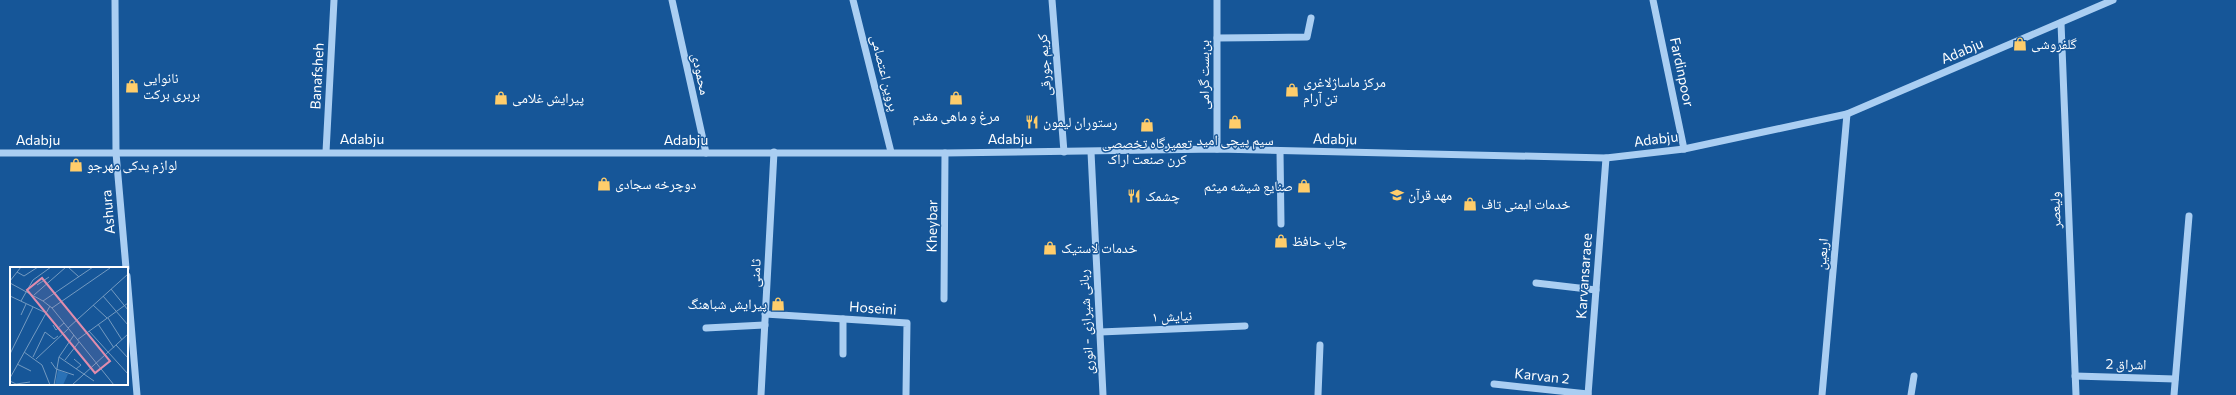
<svg xmlns="http://www.w3.org/2000/svg" width="2236" height="395" font-family="Commissioner,'Noto Naskh Arabic',sans-serif">
  <style>
    .lines { fill: none; stroke-linecap: round; stroke-linejoin: round }
    .minor { stroke: #aacef2; stroke-width: 7 }
    .labels { text-anchor: middle; stroke-width: 3; stroke-linejoin: round; paint-order: stroke }
    .poi-label { font-size: 14px; fill: #fff; stroke: #165698; text-anchor: start }
    .street-label { font-size: 14px; fill: #fff; stroke: #165698 }
    .inset-road { fill: none; stroke: #739ac1; stroke-width: 1 }
    .view { fill: #e08cad; fill-opacity: 0.15; stroke: #e08cad; stroke-width: 2 }
    .inset-edge { fill: none; stroke: #fff; stroke-width: 2 }
  </style>
  <rect width="100%" height="100%" fill="#165698"/>
  <g class="lines">
    <g class="minor">
      <path d="M 115,0 L 116,153 L 126,268"/>
      <path d="M 672,0 L 706,153"/>
      <path d="M 853,0 L 891,152"/>
      <path d="M 1052,0 L 1064,152"/>
      <path d="M 1217,0 L 1217,149"/>
      <path d="M 1653,0 L 1684,149"/>
      <path d="M 2061,23 L 2076,395"/>
      <path d="M 1217,38 L 1307,37 L 1311,18"/>
      <path d="M 1280,151 L 1281,224"/>
      <path d="M 326,152 L 334,0"/>
      <path d="M 1091,152 L 1103,395"/>
      <path d="M 0,153 L 945,153 L 1217,149 L 1606,158 L 1684,149 L 1847,114 L 2113,0"/>
      <path d="M 127,276 L 137,395"/>
      <path d="M 1536,283 L 1596,290"/>
      <path d="M 944,299 L 945,153"/>
      <path d="M 765,314 L 907,323 L 906,394"/>
      <path d="M 706,328 L 765,325"/>
      <path d="M 1100,332 L 1245,326"/>
      <path d="M 843,354 L 843,319"/>
      <path d="M 2075,376 L 2175,379"/>
      <path d="M 1494,384 L 1588,394"/>
      <path d="M 761,395 L 774,152"/>
      <path d="M 1318,395 L 1320,345"/>
      <path d="M 1588,395 L 1606,158"/>
      <path d="M 1822,395 L 1847,114"/>
      <path d="M 1911,395 L 1914,376"/>
      <path d="M 2174,395 L 2189,216"/>
    </g>
  </g>
  <defs>
    <g id="shop-bare" transform="scale(1.08)"><path d="M-5-2.5h2.3a2.7 3.5 0 0 1 5.4 0H5L5.5 6h-11ZM-1.5-2.5h3a1.5 2.3 0 0 0-3 0Z" fill="#ffcd6b" stroke="#165698" stroke-width="2.5" paint-order="stroke"/></g>
    <g id="restaurant-bare" transform="scale(1.08)"><path d="M-5-6h1v4h1v-4h1v4h1v-4h1v5L-1.5 .5V6h-2V.5L-5-1ZM5-6V6H3V1.5H1.5Q1.5-4 5-6Z" fill="#ffcd6b" stroke="#165698" stroke-width="2.5" paint-order="stroke"/></g>
    <g id="school-bare" transform="scale(1.08)"><path d="M0-5L7-2L0 1L-7-2ZM-4 1L0 2.5L4 1V4Q0 6-4 4Z" fill="#ffcd6b" stroke="#165698" stroke-width="2.5" paint-order="stroke"/></g>
  </defs>
  <g fill-rule="evenodd">
    <use href="#shop-bare" x="2020" y="44"/>
    <use href="#shop-bare" x="132" y="86"/>
    <use href="#shop-bare" x="1292" y="90"/>
    <use href="#shop-bare" x="501" y="98"/>
    <use href="#shop-bare" x="956" y="98"/>
    <use href="#restaurant-bare" x="1032" y="122"/>
    <use href="#shop-bare" x="1235" y="122"/>
    <use href="#shop-bare" x="1147" y="125"/>
    <use href="#shop-bare" x="76" y="165"/>
    <use href="#shop-bare" x="604" y="184"/>
    <use href="#shop-bare" x="1304" y="186"/>
    <use href="#school-bare" x="1397" y="195"/>
    <use href="#restaurant-bare" x="1134" y="196"/>
    <use href="#shop-bare" x="1470" y="204"/>
    <use href="#shop-bare" x="1281" y="241"/>
    <use href="#shop-bare" x="1050" y="248"/>
    <use href="#shop-bare" x="778" y="304"/>
  </g>
  <g class="labels">
    <g class="poi-label">
      <text x="2031" y="49">گلفروشی</text>
      <text x="143" y="83">نانوایی<tspan x="143" dy="16">بربری برکت</tspan></text>
      <text x="1303" y="87">مرکز ماساژلاغری<tspan x="1303" dy="16">تن آرام</tspan></text>
      <text x="512" y="103">پیرایش غلامی</text>
      <text x="956" y="121" text-anchor="middle">مرغ و ماهی مقدم</text>
      <text x="1043" y="127">رستوران لیمون</text>
      <text x="1235" y="145" text-anchor="middle">سیم پیچی امید</text>
      <text x="1147" y="148" text-anchor="middle">تعمیرگاه تخصصی<tspan x="1147" dy="16">کرن صنعت اراک</tspan></text>
      <text x="87" y="170">لوازم یدکی مهرجو</text>
      <text x="615" y="189">دوچرخه سجادی</text>
      <text x="1293" y="191" text-anchor="end">صنایع شیشه میثم</text>
      <text x="1408" y="200">مهد قرآن</text>
      <text x="1145" y="201">چشمک</text>
      <text x="1481" y="209">خدمات ایمنی تاف</text>
      <text x="1292" y="246">چاپ حافظ</text>
      <text x="1061" y="253">خدمات لاستیک</text>
      <text x="767" y="309" text-anchor="end">پیرایش شباهنگ</text>
    </g>
    <g class="street-label">
      <text transform="translate(1962 51) rotate(-23)" y="5">Adabju</text>
      <text transform="translate(1044 65) rotate(-94)" y="5">کریم جورقی</text>
      <text transform="translate(1682 72) rotate(78)" y="5">Fardinpoor</text>
      <text transform="translate(885 73) rotate(76)" y="5">پروین اعتصامی</text>
      <text transform="translate(701 74) rotate(78)" y="5">محمودی</text>
      <text transform="translate(1204 75) rotate(-90)" y="5">بن‌بست گرامی</text>
      <text transform="translate(317 76) rotate(-87)" y="5">Banafsheh</text>
      <text x="362" y="144">Adabju</text>
      <text x="1010" y="144">Adabju</text>
      <text transform="translate(1335 139) rotate(1)" y="5">Adabju</text>
      <text transform="translate(1656 139) rotate(-7)" y="5">Adabju</text>
      <text x="38" y="145">Adabju</text>
      <text x="686" y="145">Adabju</text>
      <text transform="translate(2055 210) rotate(-92)" y="5">ولیعصر</text>
      <text transform="translate(108 212) rotate(-95)" y="5">Ashura</text>
      <text transform="translate(932 226) rotate(-89)" y="5">Kheybar</text>
      <text transform="translate(1822 254) rotate(-85)" y="5">اربعین</text>
      <text transform="translate(755 273) rotate(-87)" y="5">ثامنی</text>
      <text transform="translate(1584 276) rotate(-86)" y="5">Karvansaraee</text>
      <text transform="translate(873 308) rotate(4)" y="5">Hoseini</text>
      <text transform="translate(1172 316) rotate(-2)" y="5">نیایش ۱</text>
      <text transform="translate(1086 322) rotate(-93)" y="5">ربانی شیرازی - انوری</text>
      <text transform="translate(2126 364) rotate(1)" y="5">اشراق 2</text>
      <text transform="translate(1542 376) rotate(6)" y="5">Karvan 2</text>
    </g>
  </g>
  <g transform="translate(10 267)">
    <rect width="118" height="118" fill="#165698"/>
    <path d="M 48,103 L 58,107 L 53,118 L 45,118 Z" fill="#2a71b6"/>
    <path class="inset-road" d="M 58,0 L 69,10M 7,5 L 14,9 L 28,0M 0,14 L 11,0M 0,16 L 33,34 L 42,41 L 104,118M 27,18 L 39,10M 101,22 L 118,43M 24,28 L 56,0M 0,29 L 34,45M 93,29 L 118,58M 11,34 L 23,13 L 41,0M 33,34 L 83,0M 83,38 L 97,51M 42,41 L 100,1M 11,48 L 16,37M 98,51 L 112,73M 88,57 L 104,81M 43,58 L 46,63 L 54,56M 58,61 L 118,7M 79,64 L 118,107M 67,73 L 118,36M 106,78 L 118,91M 14,85 L 32,98 L 40,118M 0,87 L 23,40M 23,90 L 35,65 L 44,72 L 48,69M 49,90 L 84,114M 26,92 L 58,62M 64,92 L 71,98 L 66,102M 55,93 L 69,75M 41,95 L 46,102 L 64,108M 7,97 L 21,104M 0,111 L 40,39M 0,114 L 6,117 L 20,115M 44,118 L 49,90 L 64,68M 62,118 L 118,67"/>
    <path class="view" d="M 32,11 L 100,94 L 85,106 L 17,23 Z"/>
    <rect width="118" height="118" class="inset-edge"/>
  </g>
</svg>
